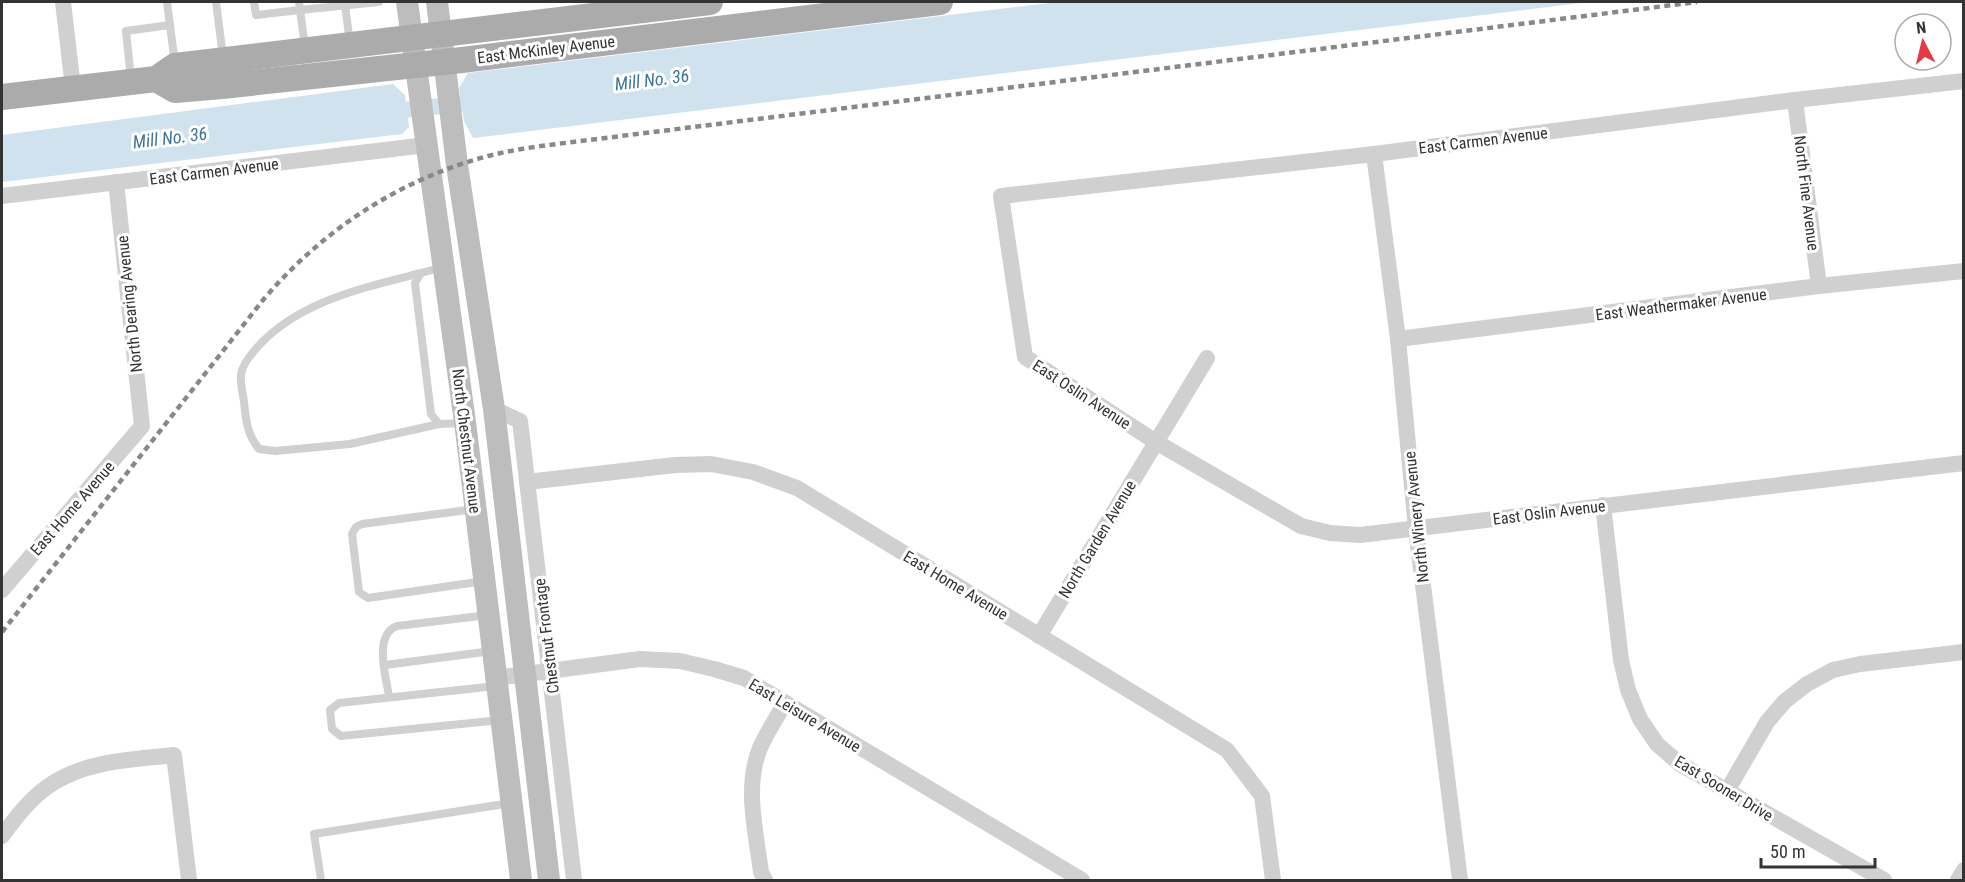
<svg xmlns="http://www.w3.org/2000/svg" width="1965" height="882" font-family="'Roboto Condensed',sans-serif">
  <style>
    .water { fill: #cfe2ee }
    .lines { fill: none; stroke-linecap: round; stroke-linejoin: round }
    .canal { stroke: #cfe2ee; stroke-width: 16 }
    .lane { stroke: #d0d0d0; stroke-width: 8 }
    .street { stroke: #d0d0d0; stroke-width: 16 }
    .secondary { stroke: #bdbdbd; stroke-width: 22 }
    .primary { stroke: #ababab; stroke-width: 26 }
    .rail { stroke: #888; stroke-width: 4.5; stroke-dasharray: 6 4.5; stroke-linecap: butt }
    .labels { text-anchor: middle; stroke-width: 6; stroke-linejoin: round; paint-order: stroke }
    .street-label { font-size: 16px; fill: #333; stroke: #fff }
    .water-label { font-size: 18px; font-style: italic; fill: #3f7597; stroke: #fff }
  </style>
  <rect width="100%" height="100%" fill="#fff"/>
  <g class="water">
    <path d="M 1058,2 L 1589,2 L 473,138 L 464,121 L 459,88 L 468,73 Z"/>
    <path d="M 393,84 L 405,95 L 409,127 L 402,134 L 2,182 L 2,135 Z"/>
  </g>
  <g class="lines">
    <path class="canal" d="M 386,112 L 459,104"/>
    <g class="lane">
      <path d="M 167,2 L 175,64"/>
      <path d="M 216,2 L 223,57"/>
      <path d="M 254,2 L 256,15 L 300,10 L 305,47"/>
      <path d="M 299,2 L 300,10 L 379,2"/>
      <path d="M 345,5 L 350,43"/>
      <path d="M 131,79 L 126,31 L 170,25"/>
      <path d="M 443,267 L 421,273 L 415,283 L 431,414 L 439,424 L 465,423"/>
      <path d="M 421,273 C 362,288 295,302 254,351 C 248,358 242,366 241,375 C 240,383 243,394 244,402 C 246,421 247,434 259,449 L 275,451 L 350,444 L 439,424"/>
      <path d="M 475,509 L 362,524 L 356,527 L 352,534 L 359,592 L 368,598 L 484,581"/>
      <path d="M 385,665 L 492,651"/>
      <path d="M 496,686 L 339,703 L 330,710 L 332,729 L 341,736 L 501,720"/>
      <path d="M 389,696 C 386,677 373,635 397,626 L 488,615"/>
      <path d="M 321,880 L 314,834 L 511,803"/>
    </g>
    <g class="street">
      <path d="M 63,2 L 73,88"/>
      <path d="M 1964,81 L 1795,100 L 1374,154 L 1001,196 L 1025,357 L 1156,442 L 1301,526 L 1330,533 L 1360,535 L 1964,463"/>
      <path d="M 1795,100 L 1819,286"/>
      <path d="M 1374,154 L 1398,339 L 1416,529 L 1460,880"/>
      <path d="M 2,196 L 426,145"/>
      <path d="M 1398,339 L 1819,286 L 1964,271"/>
      <path d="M 494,409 L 520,421 L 574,880"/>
      <path d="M 527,482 L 675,465 L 711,464 L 753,472 L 797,488 L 1227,750 L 1262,796 L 1273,880"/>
      <path d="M 1603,505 L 1621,660 L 1628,690 L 1640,719 L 1657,744 L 1680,764 L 1884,880"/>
      <path d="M 2,590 L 142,426 L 116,182"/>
      <path d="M 1039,636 L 1207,358"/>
      <path d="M 496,678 L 640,659 L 680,661 L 714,669 L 744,678 L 1082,880"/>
      <path d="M 1727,791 L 1767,722 L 1785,701 L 1807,684 L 1833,670 L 1860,664 L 1964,652"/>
      <path d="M 2,836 C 16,817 32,796 53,783 C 90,760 132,760 174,755 L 189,880"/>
      <path d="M 765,880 L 761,872 C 756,832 744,787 760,748 C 767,732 777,717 785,703"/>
      <path d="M 1958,880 L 1964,870"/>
    </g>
    <g class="secondary">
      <path d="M 407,2 L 465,422 L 521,880"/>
      <path d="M 437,2 L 457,165 L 494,409 L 549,880"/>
    </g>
    <g class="primary">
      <path d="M 156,79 L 175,90 L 222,86 L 462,60 L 940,2"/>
      <path d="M 2,97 L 156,79 L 175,66 L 710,2"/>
    </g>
    <path class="rail" d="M 2,632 L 263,300 C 319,234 391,185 474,160 C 506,150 540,146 573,142 L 1697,2"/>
  </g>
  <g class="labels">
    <g class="street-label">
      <text transform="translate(546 49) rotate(-7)" y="6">East McKinley Avenue</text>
      <text transform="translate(1483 140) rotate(-7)" y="6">East Carmen Avenue</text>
      <text transform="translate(214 171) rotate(-7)" y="6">East Carmen Avenue</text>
      <text transform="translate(1807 193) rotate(83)" y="6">North Fine Avenue</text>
      <text transform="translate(129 304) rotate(-96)" y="6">North Dearing Avenue</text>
      <text transform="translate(1681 304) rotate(-7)" y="6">East Weathermaker Avenue</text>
      <text transform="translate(1082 394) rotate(33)" y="6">East Oslin Avenue</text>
      <text transform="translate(467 441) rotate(83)" y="6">North Chestnut Avenue</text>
      <text transform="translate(72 508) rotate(-49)" y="6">East Home Avenue</text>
      <text transform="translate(1549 512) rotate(-7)" y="6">East Oslin Avenue</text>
      <text transform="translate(1416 517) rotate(-96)" y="6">North Winery Avenue</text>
      <text transform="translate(1097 539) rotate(-59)" y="6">North Garden Avenue</text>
      <text transform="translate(956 585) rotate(31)" y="6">East Home Avenue</text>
      <text transform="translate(546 636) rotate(-97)" y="6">Chestnut Frontage</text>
      <text transform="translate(805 715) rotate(31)" y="6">East Leisure Avenue</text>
      <text transform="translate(1724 788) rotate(31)" y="6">East Sooner Drive</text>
    </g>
    <g class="water-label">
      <text transform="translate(652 80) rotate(-7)" y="6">Mill No. 36</text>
      <text transform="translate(170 138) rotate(-7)" y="6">Mill No. 36</text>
    </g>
  </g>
  <rect width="1965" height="882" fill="none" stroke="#333333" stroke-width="6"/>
  <g transform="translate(1923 42) rotate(353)"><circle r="28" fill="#ffffff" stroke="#adadad" stroke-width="1.5"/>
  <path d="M0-4.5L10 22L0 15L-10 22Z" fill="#e63946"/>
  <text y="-9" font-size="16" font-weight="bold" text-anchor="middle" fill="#333333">N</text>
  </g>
  <path d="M1761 858v9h114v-9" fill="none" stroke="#333333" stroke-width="3"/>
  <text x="1770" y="858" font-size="18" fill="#333333" stroke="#ffffff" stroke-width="4.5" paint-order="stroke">50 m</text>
</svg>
